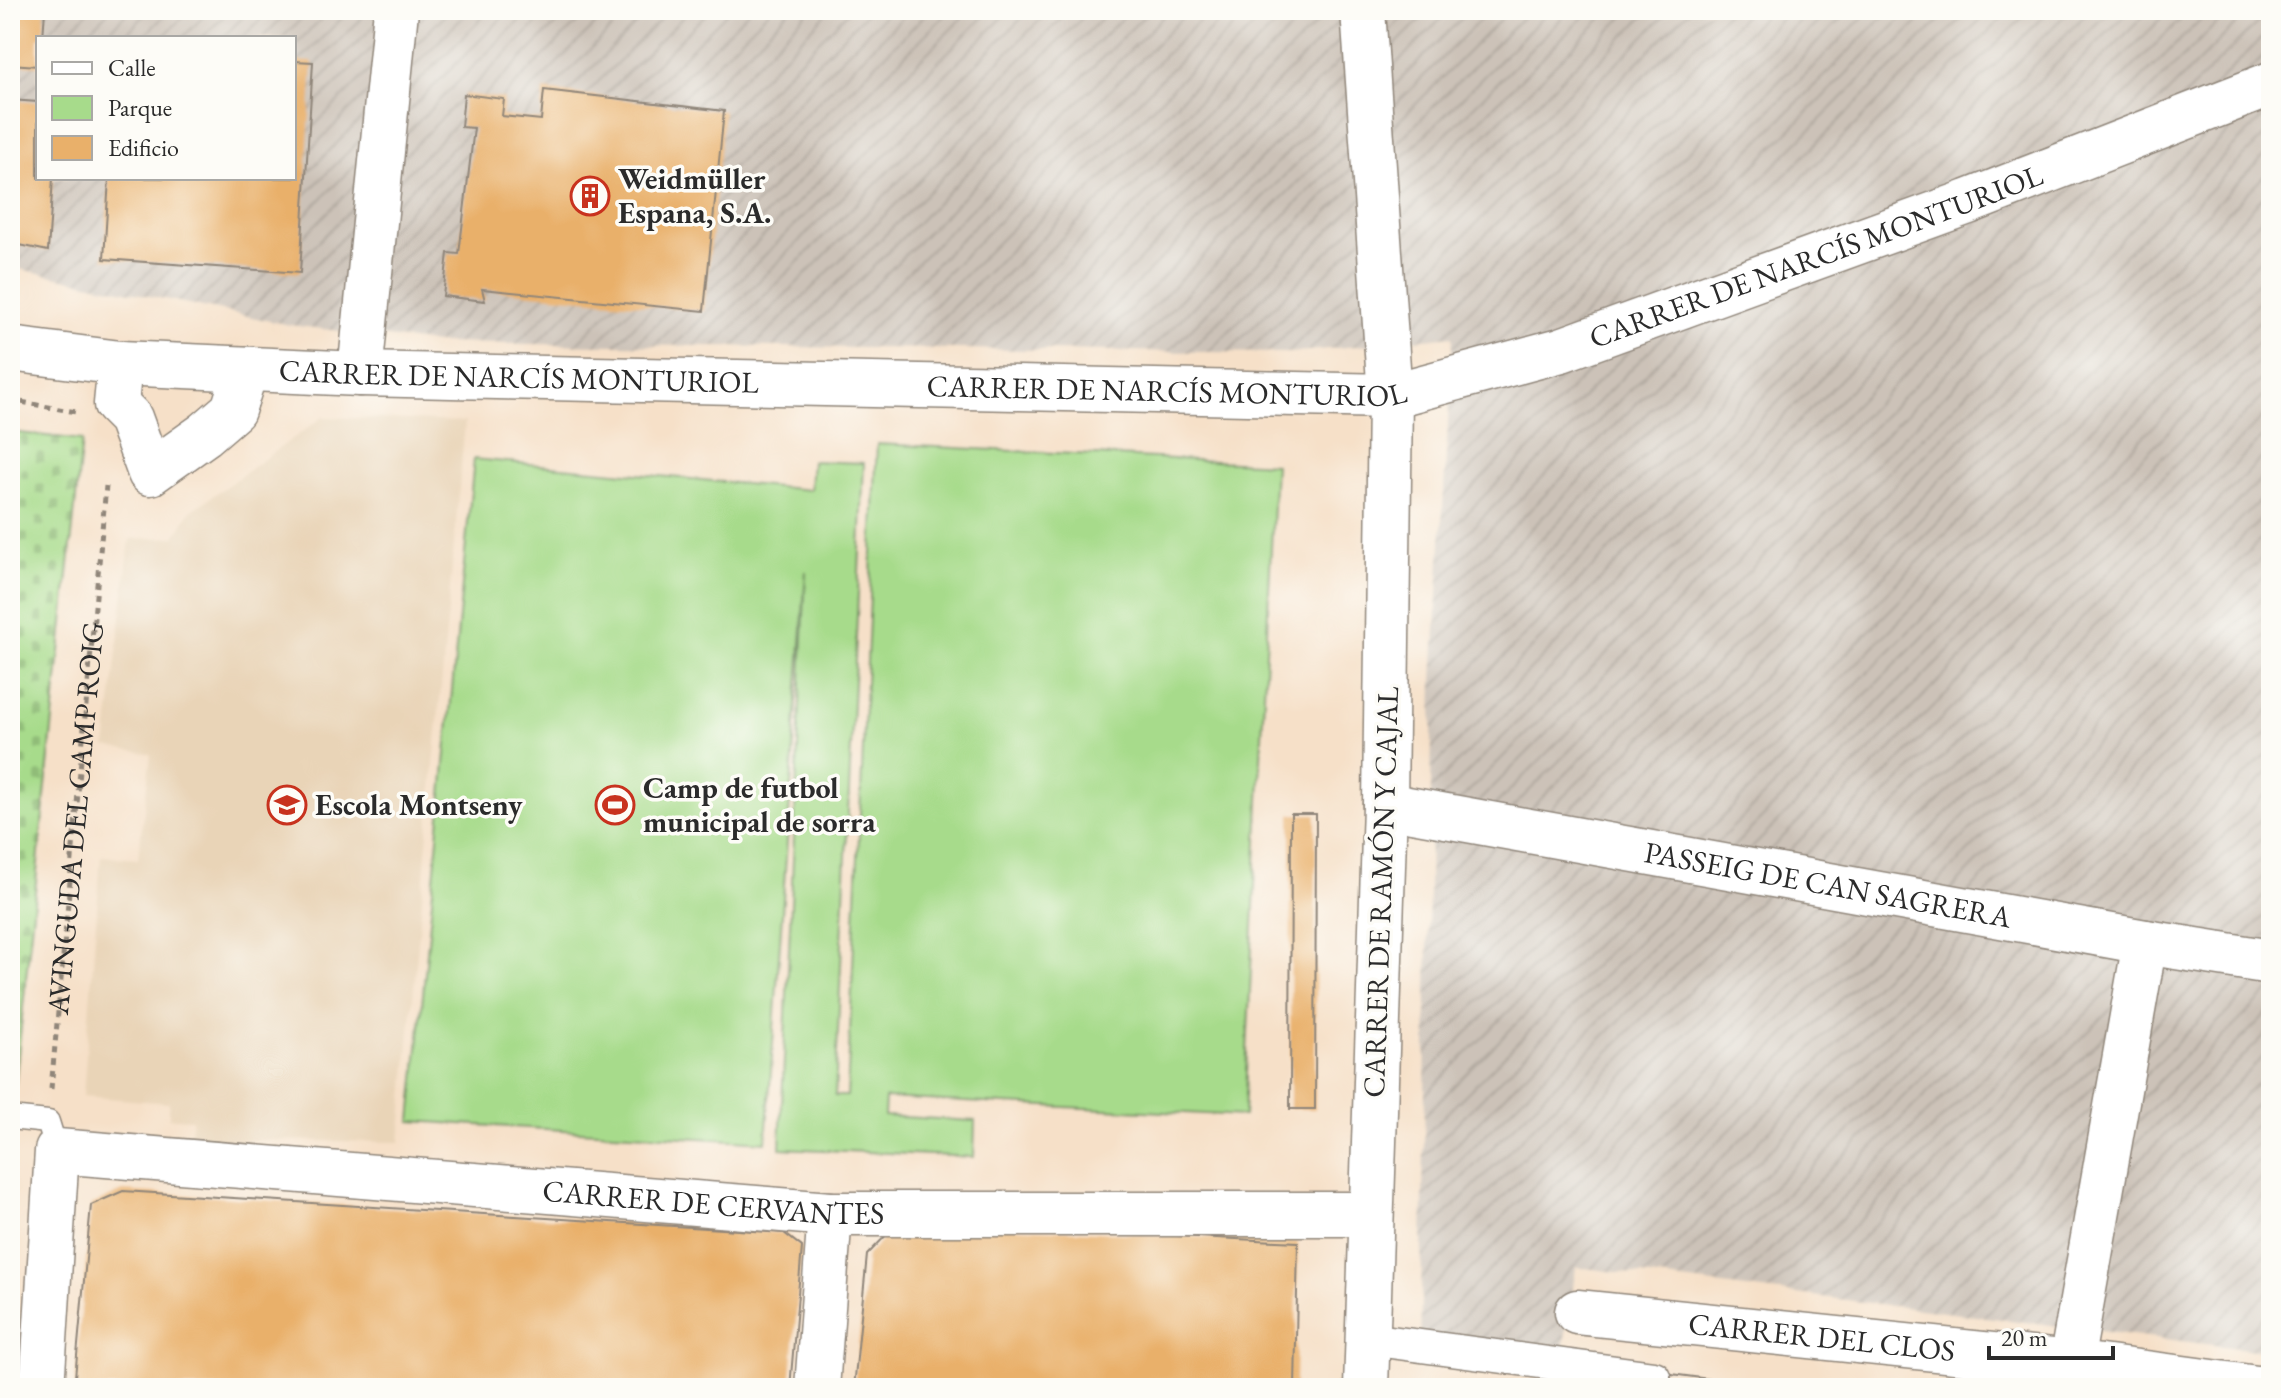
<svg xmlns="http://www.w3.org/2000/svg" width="2281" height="1398" font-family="'EB Garamond',serif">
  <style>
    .built { fill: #e9d4b7 }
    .industrial { fill: url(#industrial-furrows); fill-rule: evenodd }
    .cemetery { fill: url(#cemetery-stones); stroke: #69835b; stroke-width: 2 }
    .green { fill: #a7db8b; stroke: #69835b; stroke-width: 2 }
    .building { fill: #e9b06a }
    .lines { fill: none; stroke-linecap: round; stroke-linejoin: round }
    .service-casing { stroke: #90867a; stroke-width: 25 }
    .pedestrian-casing { stroke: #90867a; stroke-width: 35 }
    .minor-casing { stroke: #90867a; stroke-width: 47 }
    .path { stroke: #90867a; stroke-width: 5; stroke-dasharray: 6 6; stroke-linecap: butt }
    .service { stroke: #fff; stroke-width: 22 }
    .pedestrian { stroke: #fff; stroke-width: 32 }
    .minor { stroke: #fff; stroke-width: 44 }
    .labels { text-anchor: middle; stroke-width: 7; stroke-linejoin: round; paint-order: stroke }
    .poi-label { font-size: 30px; font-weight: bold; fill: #2b2b2b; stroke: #fdfcf7; text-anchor: start }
    .street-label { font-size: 30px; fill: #2b2b2b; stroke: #fdfcf7 }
  </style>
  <defs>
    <pattern id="industrial-furrows" width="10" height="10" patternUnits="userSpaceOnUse" patternTransform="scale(2)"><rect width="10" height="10" fill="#ccc2b8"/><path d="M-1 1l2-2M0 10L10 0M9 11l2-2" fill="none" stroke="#afa79e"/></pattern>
    <pattern id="cemetery-stones" width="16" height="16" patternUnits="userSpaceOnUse" patternTransform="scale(2)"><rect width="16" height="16" fill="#a7db8b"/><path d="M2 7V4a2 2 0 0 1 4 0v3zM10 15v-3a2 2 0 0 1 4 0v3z" fill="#90bc78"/></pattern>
  </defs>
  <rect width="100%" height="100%" fill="#fdfcf7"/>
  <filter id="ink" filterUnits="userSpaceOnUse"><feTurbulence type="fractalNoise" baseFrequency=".0125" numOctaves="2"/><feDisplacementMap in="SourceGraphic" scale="16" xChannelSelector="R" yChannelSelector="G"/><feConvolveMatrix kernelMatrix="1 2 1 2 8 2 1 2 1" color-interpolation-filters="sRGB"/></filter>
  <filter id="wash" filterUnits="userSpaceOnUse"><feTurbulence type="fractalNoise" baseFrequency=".006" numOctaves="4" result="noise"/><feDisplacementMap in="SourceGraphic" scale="32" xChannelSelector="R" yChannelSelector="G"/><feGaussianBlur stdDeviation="1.8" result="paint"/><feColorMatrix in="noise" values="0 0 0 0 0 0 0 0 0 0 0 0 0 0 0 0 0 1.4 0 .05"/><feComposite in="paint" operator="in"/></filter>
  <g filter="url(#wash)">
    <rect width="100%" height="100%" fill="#f6e0c8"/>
    <path class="built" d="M 323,417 L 465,422 L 400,1142 L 191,1139 L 192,1119 L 169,1118 L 169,1103 L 83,1096 L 101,856 L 138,859 L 151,754 L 106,747 L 130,539 L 175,537 L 190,512 Z"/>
    <path class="industrial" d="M 10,10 L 2271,10 L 2271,1352 L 1576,1267 L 1560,1370 L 1420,1352 L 1433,680 L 1453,336 L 1289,353 L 436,343 L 290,325 L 10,267 ZM 38,38 L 294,38 L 294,178 L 38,178 Z"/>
    <path class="cemetery" d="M 10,432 L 82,440 L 15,1084 L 10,1083 Z"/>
    <path class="green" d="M 877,444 L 1275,464 L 1244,1116 L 885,1098 L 884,1116 L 975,1121 L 974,1157 L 780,1148 L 806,571 L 766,1142 L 411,1121 L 474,459 L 810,490 L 812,461 L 864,463 L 835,1096 L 847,1096 Z"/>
    <g id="blocks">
      <g class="building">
        <path d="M 10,10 L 45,10 L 43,38 L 38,38 L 38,66 L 10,64 Z"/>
        <path d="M 294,61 L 313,62 L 300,273 L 104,259 L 109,178 L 294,178 Z"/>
        <path d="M 544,90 L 724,111 L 704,311 L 482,289 L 485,301 L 443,296 L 448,253 L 459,254 L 474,128 L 461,127 L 464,94 L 504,99 L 502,116 L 541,120 Z"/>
        <path d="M 10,100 L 38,102 L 38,178 L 53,178 L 48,251 L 10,243 Z"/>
        <path d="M 1291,814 L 1316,814 L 1315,1109 L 1290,1109 Z"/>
        <path d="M 123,1191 L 784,1233 L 802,1247 L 790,1388 L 74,1388 L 91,1205 Z"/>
        <path d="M 899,1222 L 1298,1242 L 1295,1388 L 854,1388 L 867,1255 Z"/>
        <path d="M 1671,1374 L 1762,1386 L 1762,1388 L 1670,1388 Z"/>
      </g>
    </g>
  </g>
  <g filter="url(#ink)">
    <use href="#blocks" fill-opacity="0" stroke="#90867a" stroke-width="2"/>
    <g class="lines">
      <g class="service-casing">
        <path id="service" d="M 10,1118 L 48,1122 L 57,1151"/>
      </g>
      <g class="pedestrian-casing">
        <path id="pedestrian" d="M 1368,1339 L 1654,1377"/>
      </g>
      <g class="minor-casing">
        <g id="minor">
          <path d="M 1363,10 L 1390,396 L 1385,805 L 1366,1388"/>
          <path id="s2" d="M 10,349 L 120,363 L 360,374 L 1390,396 L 1561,350 L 1968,202 L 2271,84"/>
          <path d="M 120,363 L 116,404 L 130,418 L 150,473 L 205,434 L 233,410 L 246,369"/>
          <path d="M 360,374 L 396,10"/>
          <path id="s3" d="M 1385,805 L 2145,942 L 2271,962"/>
          <path id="s4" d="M 1577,1312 L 2071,1363 L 2257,1388"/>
          <path d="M 2071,1363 L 2145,942"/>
          <path id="s5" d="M 42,1388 L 57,1151 L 830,1214 L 1371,1214"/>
          <path d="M 817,1388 L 830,1214"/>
        </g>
      </g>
      <g class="path">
        <path d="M 10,400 L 76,412"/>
        <path id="s1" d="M 51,1089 L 106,486"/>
      </g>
      <use href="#service" class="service"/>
      <use href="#pedestrian" class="pedestrian"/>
      <use href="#minor" class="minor"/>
    </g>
  </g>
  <defs>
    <g id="building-ring" transform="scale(2)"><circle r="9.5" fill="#fdfcf7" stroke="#c8321e" stroke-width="1.5"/><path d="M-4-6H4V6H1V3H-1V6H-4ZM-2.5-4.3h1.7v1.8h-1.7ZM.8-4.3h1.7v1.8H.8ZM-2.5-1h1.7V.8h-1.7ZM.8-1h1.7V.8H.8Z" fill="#c8321e"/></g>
    <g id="school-ring" transform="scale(2)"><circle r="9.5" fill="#fdfcf7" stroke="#c8321e" stroke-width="1.5"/><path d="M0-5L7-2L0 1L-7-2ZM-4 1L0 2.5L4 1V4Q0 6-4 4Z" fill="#c8321e"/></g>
    <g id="stadium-ring" transform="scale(2)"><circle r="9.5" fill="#fdfcf7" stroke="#c8321e" stroke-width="1.5"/><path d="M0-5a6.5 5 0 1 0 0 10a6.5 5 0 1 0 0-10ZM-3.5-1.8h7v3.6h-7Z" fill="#c8321e"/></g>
  </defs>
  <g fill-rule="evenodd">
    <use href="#building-ring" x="590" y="196"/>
    <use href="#school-ring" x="287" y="805"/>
    <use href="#stadium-ring" x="615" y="805"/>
  </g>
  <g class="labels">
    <g class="poi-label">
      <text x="618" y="189">Weidmüller<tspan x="618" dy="34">Espana, S.A.</tspan></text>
      <text x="643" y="798">Camp de futbol<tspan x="643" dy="34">municipal de sorra</tspan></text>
      <text x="315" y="815">Escola Montseny</text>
    </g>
    <g class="street-label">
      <text dy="10" stroke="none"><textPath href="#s2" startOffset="1830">CARRER DE NARCÍS MONTURIOL</textPath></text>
      <text dy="10" stroke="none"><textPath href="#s2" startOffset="510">CARRER DE NARCÍS MONTURIOL</textPath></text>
      <text dy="10" stroke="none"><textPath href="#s2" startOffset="1158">CARRER DE NARCÍS MONTURIOL</textPath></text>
      <text dy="10" stroke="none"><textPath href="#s1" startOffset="272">AVINGUDA DEL CAMP ROIG</textPath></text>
      <text dy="10" stroke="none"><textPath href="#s3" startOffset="450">PASSEIG DE CAN SAGRERA</textPath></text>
      <text transform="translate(1381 892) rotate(-88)" y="10">CARRER DE RAMÓN Y CAJAL</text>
      <text dy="10" stroke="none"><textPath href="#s5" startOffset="896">CARRER DE CERVANTES</textPath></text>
      <text dy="10" stroke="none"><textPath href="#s4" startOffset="246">CARRER DEL CLOS</textPath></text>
    </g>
  </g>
  <rect width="2281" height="1398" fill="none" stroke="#fdfcf7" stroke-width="40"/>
  <rect x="36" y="36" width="260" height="144" fill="#fdfcf7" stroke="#a9a8a5" stroke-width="2"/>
  <rect x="52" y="62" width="40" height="12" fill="#ffffff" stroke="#a9a8a5" stroke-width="2"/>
  <text x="108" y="76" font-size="24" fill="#2b2b2b">Calle</text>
  <rect x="52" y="96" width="40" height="24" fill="#a7db8b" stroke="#a9a8a5" stroke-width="2"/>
  <text x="108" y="116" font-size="24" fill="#2b2b2b">Parque</text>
  <rect x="52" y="136" width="40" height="24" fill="#e9b06a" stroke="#a9a8a5" stroke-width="2"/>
  <text x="108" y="156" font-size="24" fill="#2b2b2b">Edificio</text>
  <path d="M1989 1346v12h124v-12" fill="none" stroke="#2b2b2b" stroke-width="4"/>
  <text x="2001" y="1346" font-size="24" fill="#2b2b2b" stroke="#fdfcf7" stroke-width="6" paint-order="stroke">20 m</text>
</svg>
